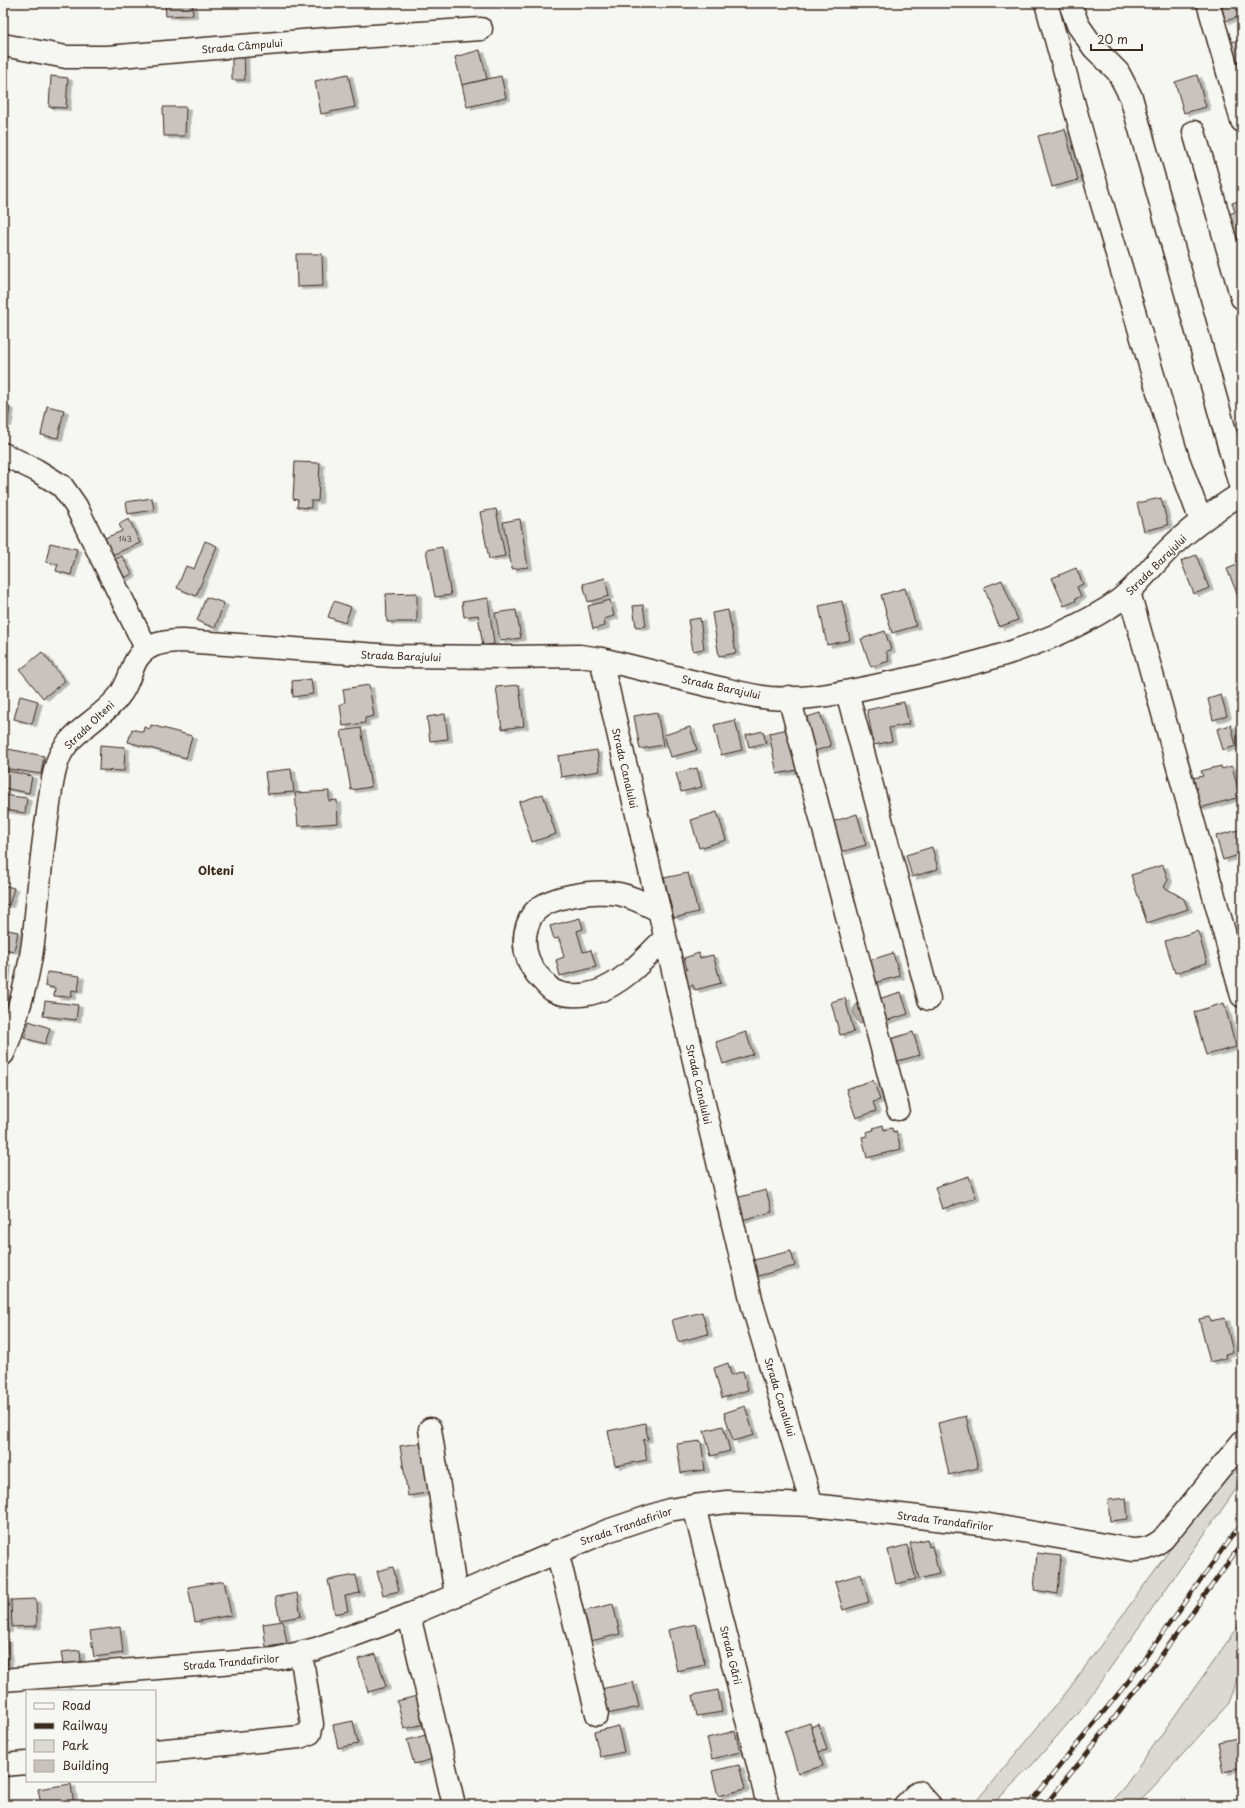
<svg xmlns="http://www.w3.org/2000/svg" width="1245" height="1808" font-family="'Playpen Sans',sans-serif">
  <style>
    .green { fill: #dad9d3; stroke: #8a8278 }
    .water { fill: #b6b0a9; stroke: #857a71 }
    .building { fill: #c8c3be; stroke: #3b2a1e; filter: url(#shadow) }
    .lines { fill: none; stroke-linecap: round; stroke-linejoin: round }
    .minor-casing { stroke: #3b2a1e; stroke-width: 25 }
    .minor { stroke: #f6f6f2; stroke-width: 22 }
    .rail-casing { stroke: #3b2a1e; stroke-width: 4.5 }
    .rail { stroke: #f6f6f2; stroke-width: 3; stroke-dasharray: 9; stroke-linecap: butt }
    .labels { text-anchor: middle; stroke-width: 3; stroke-linejoin: round; paint-order: stroke }
    .number-label { font-size: 8px; fill: #5e5046 }
    .street-label { font-size: 10px; fill: #3b2a1e; stroke: #f6f6f2 }
    .quarter-label { font-size: 12px; font-weight: bold; fill: #3b2a1e; stroke: #f6f6f2 }
  </style>
  <defs>
    <filter id="shadow"><feDropShadow dx="4.5" dy="2.5" stdDeviation="0" flood-color="#0004"/></filter>
  </defs>
  <rect width="100%" height="100%" fill="#f6f6f2"/>
  <filter id="ink" filterUnits="userSpaceOnUse"><feTurbulence type="fractalNoise" baseFrequency=".025" numOctaves="2"/><feDisplacementMap in="SourceGraphic" scale="8" xChannelSelector="R" yChannelSelector="G"/><feConvolveMatrix kernelMatrix="1 2 1 2 8 2 1 2 1" color-interpolation-filters="sRGB"/></filter>
  <g filter="url(#ink)">
    <g class="green">
      <path d="M 1242,1450 L 1242,1481 L 1084,1705 L 1033,1764 L 992,1805 L 973,1805 L 1069,1689 Z"/>
      <path d="M 1242,1621 C 1242,1650 1240,1676 1229,1703 L 1137,1805 L 1108,1805 L 1125,1786 Z"/>
    </g>
    <path class="water" d="M 860,1002 L 864,1023 L 860,1024 C 853,1017 850,1007 860,1002 Z"/>
    <g class="building">
      <path d="M 165,3 L 192,3 L 193,15 L 166,16 Z"/>
      <path d="M 1221,3 L 1242,3 L 1242,16 L 1225,21 Z"/>
      <path d="M 1242,39 L 1242,74 L 1240,75 L 1231,42 Z"/>
      <path d="M 480,50 L 487,79 L 462,85 L 455,57 Z"/>
      <path d="M 232,54 L 244,54 L 245,80 L 232,80 Z"/>
      <path d="M 348,74 L 355,107 L 321,114 L 315,81 Z"/>
      <path d="M 1197,75 L 1206,107 L 1184,113 L 1175,82 Z"/>
      <path d="M 51,76 L 68,78 L 66,108 L 49,107 Z"/>
      <path d="M 501,76 L 506,98 L 467,107 L 462,85 Z"/>
      <path d="M 163,107 L 186,107 L 185,136 L 164,136 Z"/>
      <path d="M 1065,129 L 1078,180 L 1052,187 L 1038,136 Z"/>
      <path d="M 1242,200 L 1242,235 L 1233,238 L 1226,215 L 1235,212 L 1232,203 Z"/>
      <path d="M 296,254 L 322,254 L 323,286 L 297,287 Z"/>
      <path d="M 3,406 L 10,407 L 7,424 L 3,424 Z"/>
      <path d="M 47,406 L 64,410 L 58,438 L 41,435 Z"/>
      <path d="M 295,462 L 320,463 L 318,501 L 311,501 L 311,508 L 297,507 L 298,500 L 293,499 Z"/>
      <path d="M 152,498 L 154,510 L 128,514 L 126,502 Z"/>
      <path d="M 1161,498 L 1168,525 L 1144,531 L 1137,503 Z"/>
      <path d="M 496,509 L 505,556 L 489,559 L 480,512 Z"/>
      <path d="M 129,519 L 140,543 L 112,555 L 105,538 L 122,531 L 119,524 Z"/>
      <path d="M 520,519 L 528,567 L 512,569 L 503,522 Z"/>
      <path d="M 205,541 L 217,546 L 196,596 L 177,588 L 186,566 L 194,569 Z"/>
      <path d="M 50,543 L 77,549 L 71,575 L 56,571 L 58,564 L 46,562 Z"/>
      <path d="M 442,547 L 451,595 L 435,597 L 426,550 Z"/>
      <path d="M 1196,555 L 1209,588 L 1194,594 L 1181,561 Z"/>
      <path d="M 122,556 L 132,574 L 116,582 L 107,563 Z"/>
      <path d="M 1242,563 L 1242,602 L 1241,603 L 1227,569 Z"/>
      <path d="M 1076,568 L 1083,584 L 1077,587 L 1081,596 L 1075,599 L 1076,601 L 1064,606 L 1052,578 Z"/>
      <path d="M 605,578 L 609,596 L 588,602 L 583,584 Z"/>
      <path d="M 1002,580 L 1018,620 L 999,627 L 984,587 Z"/>
      <path d="M 905,588 L 916,626 L 892,633 L 881,595 Z"/>
      <path d="M 417,593 L 417,622 L 387,622 L 386,594 Z"/>
      <path d="M 206,597 L 224,603 L 215,628 L 197,621 Z"/>
      <path d="M 488,598 L 494,644 L 483,646 L 478,615 L 464,617 L 462,602 Z"/>
      <path d="M 610,600 L 614,616 L 604,619 L 605,626 L 593,629 L 588,606 Z"/>
      <path d="M 334,601 L 351,607 L 345,623 L 328,617 Z"/>
      <path d="M 842,601 L 850,640 L 827,645 L 819,606 Z"/>
      <path d="M 643,605 L 646,626 L 636,627 L 633,606 Z"/>
      <path d="M 516,610 L 521,638 L 500,641 L 495,613 Z"/>
      <path d="M 728,610 L 736,653 L 719,656 L 712,613 Z"/>
      <path d="M 700,618 L 704,649 L 693,651 L 688,620 Z"/>
      <path d="M 885,631 L 891,650 L 886,651 L 889,661 L 871,667 L 861,639 Z"/>
      <path d="M 42,652 L 65,681 L 43,698 L 20,670 Z"/>
      <path d="M 311,679 L 313,694 L 293,697 L 292,681 Z"/>
      <path d="M 369,685 L 374,716 L 365,718 L 365,723 L 343,726 L 340,705 L 345,702 L 343,689 Z"/>
      <path d="M 519,685 L 524,726 L 502,729 L 496,687 Z"/>
      <path d="M 1221,695 L 1227,716 L 1213,720 L 1208,699 Z"/>
      <path d="M 20,696 L 38,701 L 32,724 L 14,719 Z"/>
      <path d="M 904,702 L 909,724 L 889,728 L 892,741 L 874,745 L 867,710 Z"/>
      <path d="M 657,712 L 663,745 L 640,749 L 634,716 Z"/>
      <path d="M 820,713 L 831,746 L 812,752 L 801,719 Z"/>
      <path d="M 445,714 L 448,739 L 430,741 L 427,717 Z"/>
      <path d="M 735,720 L 742,750 L 721,755 L 714,725 Z"/>
      <path d="M 151,725 L 192,736 L 186,758 L 128,742 L 132,729 L 143,732 L 144,727 L 150,729 Z"/>
      <path d="M 1231,725 L 1236,746 L 1223,750 L 1217,729 Z"/>
      <path d="M 690,727 L 697,750 L 671,757 L 664,735 Z"/>
      <path d="M 361,728 L 371,787 L 351,790 L 341,731 Z"/>
      <path d="M 789,729 L 797,770 L 777,774 L 769,733 Z"/>
      <path d="M 763,731 L 766,743 L 749,747 L 746,735 Z"/>
      <path d="M 100,745 L 125,747 L 124,771 L 99,770 Z"/>
      <path d="M 3,748 L 44,756 L 41,774 L 3,768 Z"/>
      <path d="M 597,750 L 600,771 L 561,777 L 558,756 Z"/>
      <path d="M 1221,766 L 1222,769 L 1232,766 L 1240,797 L 1200,808 L 1193,778 L 1203,776 L 1201,771 Z"/>
      <path d="M 697,768 L 702,787 L 681,792 L 676,773 Z"/>
      <path d="M 291,769 L 294,792 L 268,794 L 265,772 Z"/>
      <path d="M 3,770 L 32,776 L 29,793 L 3,788 Z"/>
      <path d="M 329,791 L 329,801 L 337,800 L 338,823 L 298,826 L 295,793 Z"/>
      <path d="M 543,794 L 556,834 L 532,842 L 519,802 Z"/>
      <path d="M 3,795 L 27,798 L 25,813 L 3,810 Z"/>
      <path d="M 717,812 L 726,840 L 699,848 L 691,820 Z"/>
      <path d="M 857,814 L 866,845 L 841,852 L 832,822 Z"/>
      <path d="M 1242,829 L 1242,854 L 1223,860 L 1216,836 Z"/>
      <path d="M 932,847 L 938,869 L 912,877 L 906,855 Z"/>
      <path d="M 1163,865 L 1168,880 L 1164,887 L 1184,899 L 1188,909 L 1147,923 L 1131,875 Z"/>
      <path d="M 688,873 L 698,912 L 674,918 L 664,878 Z"/>
      <path d="M 3,885 L 14,888 L 9,905 L 3,904 Z"/>
      <path d="M 580,918 L 583,929 L 577,931 L 583,952 L 591,950 L 596,967 L 560,976 L 556,960 L 564,957 L 559,938 L 554,939 L 550,926 Z"/>
      <path d="M 3,929 L 18,932 L 14,951 L 3,949 Z"/>
      <path d="M 1198,931 L 1207,963 L 1175,973 L 1165,941 Z"/>
      <path d="M 699,953 L 700,958 L 713,955 L 721,983 L 695,990 L 693,985 L 687,987 L 682,972 L 687,970 L 684,958 Z"/>
      <path d="M 893,953 L 900,976 L 874,983 L 867,961 Z"/>
      <path d="M 3,962 L 7,963 L 5,980 L 3,980 Z"/>
      <path d="M 47,972 L 80,976 L 78,991 L 72,990 L 71,997 L 54,996 L 55,988 L 45,986 Z"/>
      <path d="M 901,992 L 908,1014 L 882,1022 L 875,1000 Z"/>
      <path d="M 845,998 L 854,1032 L 840,1035 L 831,1002 Z"/>
      <path d="M 45,1001 L 78,1005 L 76,1020 L 43,1016 Z"/>
      <path d="M 1224,1003 L 1236,1047 L 1206,1055 L 1194,1012 Z"/>
      <path d="M 29,1021 L 50,1028 L 45,1044 L 24,1038 Z"/>
      <path d="M 746,1032 L 753,1054 L 723,1064 L 716,1042 Z"/>
      <path d="M 913,1032 L 920,1055 L 894,1062 L 887,1040 Z"/>
      <path d="M 873,1080 L 880,1100 L 873,1102 L 876,1111 L 856,1118 L 846,1089 Z"/>
      <path d="M 883,1125 L 884,1130 L 892,1128 L 893,1132 L 896,1131 L 901,1149 L 867,1158 L 862,1137 L 867,1136 L 866,1132 L 874,1130 L 873,1128 Z"/>
      <path d="M 969,1176 L 976,1198 L 942,1209 L 935,1187 Z"/>
      <path d="M 766,1190 L 772,1212 L 742,1220 L 736,1198 Z"/>
      <path d="M 791,1251 L 795,1266 L 754,1277 L 750,1261 Z"/>
      <path d="M 702,1312 L 708,1334 L 678,1342 L 672,1320 Z"/>
      <path d="M 1209,1317 L 1210,1321 L 1225,1318 L 1233,1352 L 1225,1354 L 1226,1358 L 1210,1362 L 1199,1319 Z"/>
      <path d="M 728,1363 L 731,1375 L 743,1371 L 748,1390 L 722,1398 L 714,1368 Z"/>
      <path d="M 745,1406 L 754,1435 L 733,1441 L 724,1413 Z"/>
      <path d="M 966,1416 L 978,1468 L 949,1475 L 938,1423 Z"/>
      <path d="M 645,1423 L 648,1439 L 643,1440 L 647,1460 L 615,1466 L 608,1431 Z"/>
      <path d="M 723,1426 L 730,1451 L 711,1456 L 704,1431 Z"/>
      <path d="M 701,1441 L 705,1470 L 681,1473 L 677,1444 Z"/>
      <path d="M 425,1442 L 433,1492 L 408,1496 L 400,1446 Z"/>
      <path d="M 1126,1498 L 1128,1519 L 1110,1521 L 1108,1500 Z"/>
      <path d="M 927,1539 L 929,1547 L 932,1546 L 939,1574 L 919,1579 L 910,1543 Z"/>
      <path d="M 907,1545 L 916,1579 L 896,1584 L 888,1550 Z"/>
      <path d="M 1037,1553 L 1061,1556 L 1058,1594 L 1034,1590 Z"/>
      <path d="M 393,1567 L 399,1591 L 383,1595 L 377,1571 Z"/>
      <path d="M 861,1574 L 869,1602 L 843,1610 L 835,1582 Z"/>
      <path d="M 356,1575 L 360,1593 L 345,1596 L 348,1611 L 335,1614 L 328,1580 Z"/>
      <path d="M 224,1581 L 231,1615 L 195,1622 L 188,1587 Z"/>
      <path d="M 297,1593 L 301,1616 L 280,1620 L 275,1597 Z"/>
      <path d="M 3,1597 L 7,1597 L 8,1630 L 3,1630 Z"/>
      <path d="M 36,1599 L 37,1626 L 12,1627 L 11,1600 Z"/>
      <path d="M 613,1604 L 620,1634 L 591,1641 L 584,1611 Z"/>
      <path d="M 283,1621 L 287,1644 L 266,1647 L 263,1624 Z"/>
      <path d="M 696,1624 L 705,1665 L 677,1671 L 668,1630 Z"/>
      <path d="M 120,1627 L 123,1653 L 94,1657 L 90,1631 Z"/>
      <path d="M 3,1640 L 7,1640 L 8,1665 L 3,1665 Z"/>
      <path d="M 80,1650 L 81,1662 L 63,1664 L 61,1652 Z"/>
      <path d="M 376,1654 L 386,1687 L 368,1692 L 358,1659 Z"/>
      <path d="M 633,1682 L 639,1707 L 607,1714 L 601,1689 Z"/>
      <path d="M 718,1690 L 722,1712 L 697,1716 L 693,1695 Z"/>
      <path d="M 417,1696 L 424,1724 L 404,1729 L 397,1701 Z"/>
      <path d="M 353,1721 L 358,1744 L 338,1748 L 333,1725 Z"/>
      <path d="M 810,1723 L 823,1766 L 798,1773 L 785,1731 Z"/>
      <path d="M 819,1724 L 827,1750 L 819,1752 L 811,1727 Z"/>
      <path d="M 618,1726 L 624,1752 L 600,1757 L 594,1732 Z"/>
      <path d="M 735,1731 L 740,1752 L 712,1759 L 707,1738 Z"/>
      <path d="M 426,1735 L 433,1759 L 414,1764 L 407,1740 Z"/>
      <path d="M 1242,1737 L 1242,1768 L 1224,1772 L 1218,1742 Z"/>
      <path d="M 739,1765 L 745,1789 L 718,1796 L 712,1771 Z"/>
      <path d="M 71,1784 L 74,1805 L 41,1805 L 38,1789 Z"/>
      <path d="M 716,1800 L 717,1805 L 697,1805 Z"/>
    </g>
    <g class="lines">
      <g class="minor-casing">
        <g id="minor">
          <path d="M 1046,3 L 1092,170 L 1178,459 L 1201,521"/>
          <path d="M 1070,3 L 1078,25 L 1094,48 L 1118,72 L 1131,97 L 1242,492"/>
          <path d="M 1208,3 L 1242,121"/>
          <path d="M 3,45 L 66,57 L 107,57 L 327,39 L 481,29"/>
          <path d="M 1194,132 L 1242,298"/>
          <path d="M 3,454 L 36,470 L 62,486 L 76,506 L 146,648"/>
          <path d="M 1129,592 L 1242,996"/>
          <path d="M 601,659 L 704,1104 L 753,1307 L 812,1505"/>
          <path d="M 847,692 L 929,999"/>
          <path d="M 789,697 L 898,1109"/>
          <path d="M 658,910 C 646,904 633,897 619,894 C 597,890 543,895 531,917 C 519,940 525,964 543,981 C 546,984 550,989 554,991 C 566,997 584,996 596,992 C 624,983 645,958 665,938"/>
          <path d="M 3,1054 C 9,1041 13,1028 17,1014 C 24,991 30,967 33,943 C 38,902 40,861 47,819 C 50,800 51,779 58,760 C 69,730 105,718 122,692 C 127,684 130,675 133,667 C 141,645 161,641 183,641 L 393,656 L 508,657 L 580,656 L 601,659 C 638,668 674,677 711,686 C 730,690 750,696 770,698 C 810,701 850,691 889,683 C 965,667 1042,649 1108,608 C 1134,592 1150,567 1172,546 C 1193,526 1217,509 1242,493"/>
          <path d="M 430,1429 L 456,1595"/>
          <path d="M 694,1506 L 768,1805"/>
          <path d="M 557,1551 L 597,1714"/>
          <path d="M 409,1615 L 454,1805"/>
          <path d="M 3,1680 L 275,1659 L 316,1649 L 409,1615 L 607,1531 L 669,1510 L 694,1506 L 727,1502 L 812,1505 L 989,1525 L 1133,1550 C 1146,1550 1153,1547 1163,1539 L 1242,1442"/>
          <path d="M 155,1751 L 300,1737 L 310,1733 L 312,1724 L 301,1653"/>
          <path d="M 3,1765 L 27,1763"/>
          <path d="M 905,1805 L 918,1792 L 930,1805"/>
        </g>
      </g>
      <use href="#minor" class="minor"/>
      <g class="rail-casing">
        <g id="rail">
          <path d="M 1028,1805 L 1127,1683 L 1242,1522"/>
          <path d="M 1045,1805 C 1115,1721 1179,1632 1242,1543"/>
        </g>
      </g>
      <use href="#rail" class="rail"/>
    </g>
  </g>
  <g class="labels">
    <g class="number-label">
      <text x="125" y="542">143</text>
    </g>
    <g class="street-label">
      <text transform="translate(242 46) rotate(-5)" y="4">Strada Câmpului</text>
      <text transform="translate(1156 565) rotate(-45)" y="4">Strada Barajului</text>
      <text transform="translate(401 656) rotate(2)" y="4">Strada Barajului</text>
      <text transform="translate(721 687) rotate(12)" y="4">Strada Barajului</text>
      <text transform="translate(89 725) rotate(-44)" y="4">Strada Olteni</text>
      <text transform="translate(625 768) rotate(77)" y="4">Strada Canalului</text>
      <text transform="translate(699 1084) rotate(77)" y="4">Strada Canalului</text>
      <text transform="translate(780 1397) rotate(73)" y="4">Strada Canalului</text>
      <text transform="translate(945 1521) rotate(7)" y="4">Strada Trandafirilor</text>
      <text transform="translate(626 1526) rotate(-19)" y="4">Strada Trandafirilor</text>
      <text transform="translate(731 1655) rotate(76)" y="4">Strada Gării</text>
      <text transform="translate(231 1662) rotate(-5)" y="4">Strada Trandafirilor</text>
    </g>
    <g class="quarter-label">
      <text x="216" y="875">Olteni</text>
    </g>
  </g>
  <rect width="1245" height="1808" fill="none" stroke="#f6f6f2" stroke-width="16"/>
  <rect x="8" y="8" width="1229" height="1792" fill="none" stroke="#3b2a1e" stroke-width="1.5" filter="url(#ink)"/>
  <rect x="26" y="1690" width="130" height="92" fill="#f6f6f2" stroke="#aba49d"/>
  <rect x="34" y="1703" width="20" height="6" fill="#f6f6f2" stroke="#aba49d"/>
  <text x="62" y="1710" font-size="12" fill="#3b2a1e">Road</text>
  <rect x="34" y="1723" width="20" height="6" fill="#3b2a1e" stroke="#aba49d"/>
  <text x="62" y="1730" font-size="12" fill="#3b2a1e">Railway</text>
  <rect x="34" y="1740" width="20" height="12" fill="#dad9d3" stroke="#aba49d"/>
  <text x="62" y="1750" font-size="12" fill="#3b2a1e">Park</text>
  <rect x="34" y="1760" width="20" height="12" fill="#c8c3be" stroke="#aba49d"/>
  <text x="62" y="1770" font-size="12" fill="#3b2a1e">Building</text>
  <path d="M1091 44v6h51v-6" fill="none" stroke="#3b2a1e" stroke-width="2"/>
  <text x="1097" y="44" font-size="12" fill="#3b2a1e" stroke="#f6f6f2" stroke-width="3" paint-order="stroke">20 m</text>
</svg>
